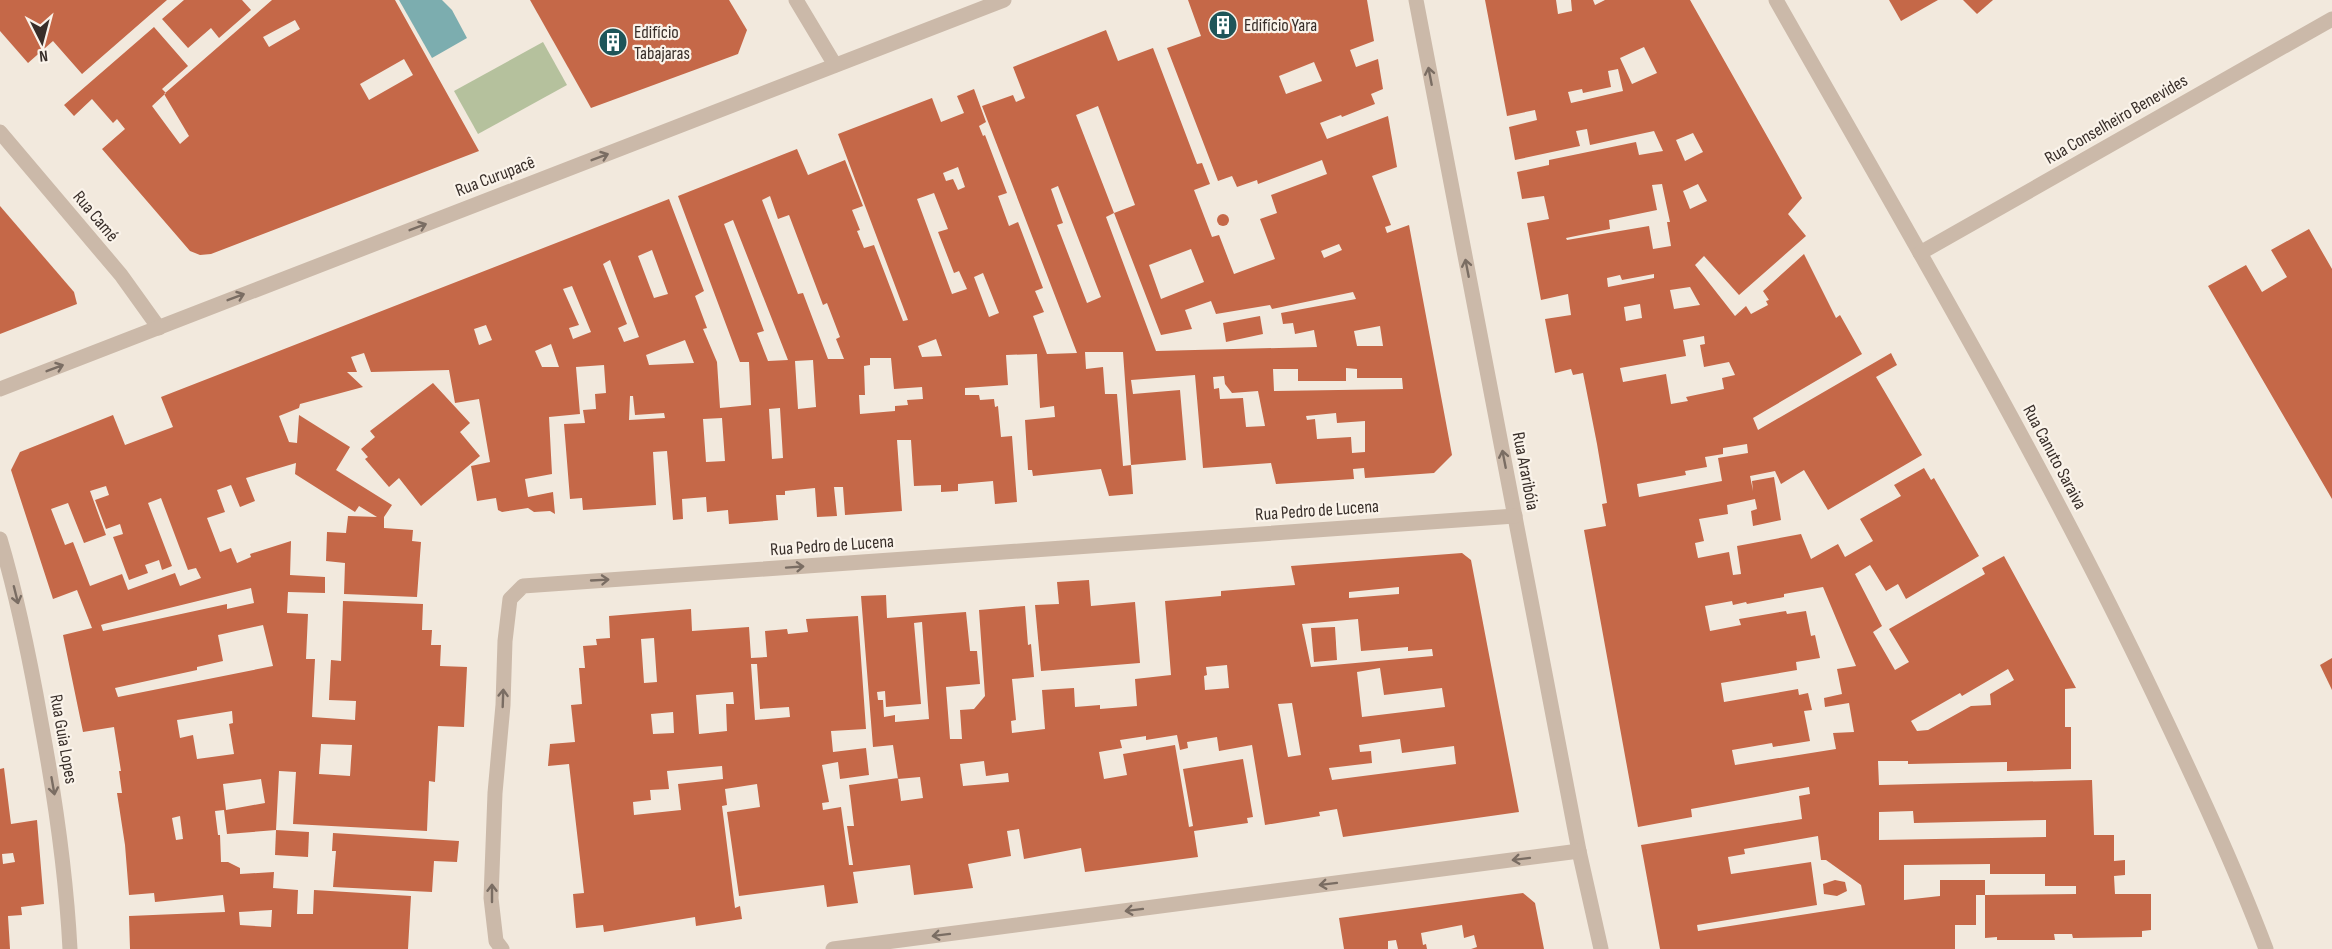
<svg xmlns="http://www.w3.org/2000/svg" width="2332" height="949" font-family="'Sofia Sans Condensed',sans-serif">
  <style>
    .green { fill: #b5c19d }
    .water { fill: #7cadaf }
    .building { fill: #c56848; fill-rule: evenodd }
    .lines { fill: none; stroke-linecap: round; stroke-linejoin: round }
    .minor { stroke: #cbb9a9; stroke-width: 15 }
    .oneway { stroke: #7a6d63 }
    .labels { text-anchor: middle; stroke-width: 4.5; stroke-linejoin: round; paint-order: stroke }
    .poi-label { font-size: 18px; fill: #382e29; stroke: #faf3ea; text-anchor: start }
    .street-label { font-size: 18px; fill: #382e29; stroke: #faf3ea }
  </style>
  <rect width="100%" height="100%" fill="#f2e9dd"/>
  <path class="green" d="M 543,42 L 567,85 L 478,134 L 454,91 Z"/>
  <path class="water" d="M 399,0 L 442,0 L 452,10 L 467,38 L 432,58 Z"/>
  <g class="building">
    <path d="M 0,0 L 167,0 L 82,74 L 53,41 L 28,63 L 0,31 Z"/>
    <path d="M 184,0 L 242,0 L 251,10 L 219,38 L 211,28 L 188,48 L 162,19 Z"/>
    <path d="M 272,0 L 395,0 L 479,151 L 211,254 L 200,255 L 190,251 L 102,149 L 125,129 L 117,119 L 113,123 L 92,99 L 74,116 L 64,105 L 154,27 L 188,66 L 162,89 L 166,93 L 152,106 L 180,144 L 189,136 L 164,94 ZM 295,20 L 300,29 L 269,47 L 263,37 ZM 404,59 L 413,75 L 369,100 L 360,84 Z"/>
    <path d="M 530,0 L 729,0 L 747,30 L 738,54 L 591,108 Z"/>
    <path d="M 1188,0 L 1367,0 L 1374,41 L 1350,50 L 1356,67 L 1378,59 L 1383,89 L 1371,94 L 1375,104 L 1342,117 L 1341,115 L 1320,123 L 1327,139 L 1388,116 L 1397,167 L 1372,176 L 1391,225 L 1385,227 L 1387,233 L 1409,225 L 1452,455 L 1434,473 L 1365,478 L 1364,468 L 1353,469 L 1354,479 L 1276,484 L 1271,463 L 1203,468 L 1195,375 L 1131,380 L 1133,394 L 1180,390 L 1186,460 L 1131,465 L 1123,352 L 1085,352 L 1086,369 L 1103,367 L 1105,394 L 1117,394 L 1123,466 L 1131,465 L 1133,494 L 1109,496 L 1101,469 L 1033,476 L 1032,470 L 1028,470 L 1025,420 L 1055,417 L 1054,406 L 1040,408 L 1037,354 L 1006,355 L 1008,385 L 965,388 L 965,395 L 979,395 L 980,400 L 994,399 L 995,407 L 998,406 L 1001,437 L 1012,436 L 1017,502 L 995,504 L 993,481 L 958,484 L 958,491 L 941,492 L 941,485 L 914,486 L 911,440 L 897,440 L 902,511 L 845,515 L 843,487 L 834,487 L 837,516 L 817,517 L 815,488 L 785,491 L 785,495 L 776,495 L 778,520 L 729,524 L 728,510 L 707,512 L 706,497 L 682,499 L 683,519 L 673,520 L 667,451 L 653,452 L 656,505 L 583,510 L 582,498 L 570,499 L 564,424 L 585,423 L 583,410 L 596,409 L 595,394 L 606,393 L 604,365 L 576,367 L 580,414 L 549,417 L 552,474 L 525,479 L 528,497 L 553,492 L 555,514 L 550,511 L 534,512 L 528,508 L 502,512 L 498,510 L 496,498 L 477,501 L 471,466 L 490,462 L 479,399 L 455,403 L 449,370 L 371,372 L 364,353 L 351,357 L 357,372 L 347,372 L 363,387 L 300,404 L 299,408 L 279,416 L 289,442 L 297,443 L 299,415 L 350,447 L 336,470 L 392,505 L 384,517 L 384,528 L 413,530 L 412,541 L 421,542 L 417,597 L 344,594 L 345,563 L 326,561 L 327,532 L 346,533 L 348,516 L 377,517 L 359,506 L 355,512 L 295,474 L 296,463 L 246,478 L 255,501 L 240,507 L 231,485 L 217,490 L 225,512 L 207,518 L 220,552 L 231,548 L 237,563 L 251,557 L 250,554 L 291,541 L 290,575 L 325,577 L 325,593 L 288,592 L 287,613 L 308,614 L 306,659 L 315,659 L 312,717 L 355,720 L 356,701 L 329,700 L 331,660 L 341,661 L 343,601 L 423,604 L 422,630 L 432,630 L 431,645 L 441,645 L 440,666 L 467,667 L 464,727 L 438,726 L 435,782 L 429,781 L 427,831 L 293,824 L 296,772 L 279,771 L 276,830 L 227,834 L 224,810 L 215,811 L 218,835 L 220,835 L 221,862 L 228,862 L 240,868 L 240,874 L 274,872 L 273,888 L 298,890 L 297,914 L 313,914 L 314,890 L 411,896 L 408,949 L 130,949 L 129,916 L 225,912 L 223,895 L 155,902 L 154,893 L 129,895 L 125,845 L 117,793 L 122,793 L 119,771 L 121,771 L 114,727 L 83,732 L 63,635 L 92,628 L 77,590 L 53,599 L 11,470 L 20,452 L 113,415 L 125,445 L 173,427 L 161,397 L 669,199 L 704,291 L 695,296 L 707,328 L 703,329 L 717,362 L 720,408 L 751,405 L 749,362 L 740,362 L 678,196 L 797,149 L 808,175 L 845,160 L 863,206 L 852,210 L 860,230 L 857,231 L 864,248 L 874,245 L 903,321 L 908,320 L 838,134 L 932,98 L 941,122 L 964,113 L 957,96 L 974,89 L 986,122 L 979,126 L 983,136 L 985,135 L 1007,193 L 998,196 L 1009,226 L 1018,222 L 1043,288 L 1035,291 L 1044,312 L 1033,316 L 1047,354 L 1077,353 L 982,106 L 1013,95 L 1016,102 L 1025,98 L 1013,67 L 1106,30 L 1118,61 L 1153,48 L 1197,164 L 1202,163 L 1210,184 L 1194,190 L 1212,237 L 1219,235 L 1234,274 L 1275,259 L 1260,219 L 1277,213 L 1271,195 L 1327,174 L 1322,160 L 1258,184 L 1257,180 L 1237,187 L 1232,176 L 1218,181 L 1167,48 L 1201,36 ZM 1314,62 L 1322,81 L 1286,94 L 1279,76 ZM 1098,106 L 1135,205 L 1114,213 L 1161,335 L 1192,329 L 1185,310 L 1211,301 L 1216,314 L 1270,305 L 1272,309 L 1353,292 L 1356,299 L 1281,313 L 1283,324 L 1293,323 L 1295,334 L 1314,330 L 1317,347 L 1156,351 L 1106,217 L 1114,213 L 1076,115 ZM 958,167 L 965,187 L 958,190 L 953,179 L 946,181 L 943,173 ZM 1058,186 L 1101,297 L 1087,303 L 1057,225 L 1063,223 L 1051,189 ZM 934,193 L 948,229 L 938,232 L 954,273 L 959,271 L 967,289 L 952,294 L 917,199 ZM 770,196 L 778,219 L 789,215 L 823,305 L 827,303 L 840,337 L 836,339 L 844,359 L 828,359 L 803,293 L 798,294 L 762,200 ZM 733,220 L 788,360 L 768,361 L 757,333 L 764,331 L 724,224 ZM 1339,244 L 1342,250 L 1324,258 L 1321,251 ZM 1191,249 L 1204,282 L 1161,299 L 1149,265 ZM 652,250 L 668,294 L 654,298 L 638,256 ZM 610,260 L 639,337 L 624,342 L 618,328 L 627,324 L 603,264 ZM 983,273 L 999,313 L 989,317 L 974,277 ZM 572,286 L 591,332 L 573,339 L 569,328 L 579,325 L 563,289 ZM 486,325 L 492,340 L 479,345 L 474,329 ZM 1380,326 L 1383,346 L 1357,346 L 1354,331 ZM 936,339 L 942,356 L 922,357 L 918,346 ZM 685,340 L 694,363 L 649,365 L 646,355 ZM 551,344 L 559,367 L 542,367 L 535,351 ZM 870,358 L 891,358 L 894,389 L 922,387 L 923,399 L 907,400 L 908,405 L 895,406 L 895,411 L 860,414 L 859,395 L 865,395 L 864,366 L 870,365 ZM 813,360 L 816,407 L 798,409 L 795,361 ZM 1346,368 L 1357,369 L 1357,378 L 1402,378 L 1403,389 L 1274,391 L 1273,369 L 1298,369 L 1298,381 L 1346,381 ZM 1224,376 L 1225,384 L 1232,393 L 1258,391 L 1265,426 L 1246,427 L 1243,398 L 1220,399 L 1219,388 L 1214,389 L 1213,377 ZM 630,396 L 633,396 L 635,415 L 664,413 L 665,418 L 629,420 ZM 780,408 L 783,458 L 772,459 L 769,409 ZM 1336,413 L 1337,423 L 1365,421 L 1365,452 L 1352,453 L 1351,437 L 1317,439 L 1315,419 L 1307,420 L 1306,416 ZM 722,418 L 725,461 L 706,462 L 703,419 ZM 106,486 L 109,495 L 95,500 L 106,529 L 120,524 L 123,534 L 113,537 L 129,580 L 148,573 L 145,565 L 159,560 L 162,570 L 172,566 L 148,503 L 161,498 L 188,570 L 196,568 L 201,578 L 180,586 L 175,573 L 128,590 L 122,574 L 90,586 L 73,542 L 65,545 L 51,509 L 68,503 L 84,543 L 106,535 L 90,491 ZM 251,588 L 254,603 L 227,609 L 227,604 L 103,631 L 101,625 L 104,624 ZM 263,625 L 273,666 L 118,697 L 115,688 L 197,670 L 197,667 L 223,661 L 218,635 ZM 232,711 L 233,723 L 229,724 L 234,754 L 197,759 L 193,735 L 180,738 L 177,720 ZM 321,744 L 352,745 L 350,776 L 319,774 ZM 261,779 L 265,803 L 226,810 L 223,784 ZM 180,816 L 183,839 L 176,840 L 172,818 ZM 272,910 L 271,927 L 240,925 L 239,912 Z"/>
    <path d="M 1485,0 L 1556,0 L 1558,14 L 1572,11 L 1571,0 L 1593,0 L 1595,5 L 1605,0 L 1690,0 L 1802,198 L 1788,214 L 1806,236 L 1739,295 L 1704,256 L 1695,265 L 1735,316 L 1746,306 L 1751,314 L 1768,305 L 1766,301 L 1769,300 L 1763,291 L 1804,254 L 1836,318 L 1840,315 L 1862,354 L 1753,418 L 1758,430 L 1891,353 L 1897,365 L 1876,377 L 1922,455 L 1828,510 L 1804,470 L 1781,484 L 1775,471 L 1750,476 L 1753,491 L 1752,481 L 1774,477 L 1781,520 L 1753,526 L 1751,511 L 1757,509 L 1755,499 L 1727,505 L 1728,514 L 1699,519 L 1704,541 L 1695,543 L 1698,558 L 1729,552 L 1733,575 L 1741,574 L 1737,546 L 1801,534 L 1811,559 L 1838,544 L 1845,557 L 1873,541 L 1860,519 L 1901,496 L 1894,485 L 1924,468 L 1931,480 L 1934,478 L 1979,556 L 1906,599 L 1898,584 L 1886,591 L 1870,565 L 1855,574 L 1882,626 L 1873,632 L 1895,670 L 1909,662 L 1889,629 L 1985,574 L 1982,568 L 2004,556 L 2076,688 L 2065,689 L 2065,727 L 2071,727 L 2071,769 L 2007,771 L 2007,762 L 1908,764 L 1908,761 L 1878,761 L 1879,785 L 2092,780 L 2094,835 L 2114,835 L 2114,861 L 2125,860 L 2125,875 L 2114,876 L 2115,894 L 2151,894 L 2151,930 L 2142,931 L 2142,937 L 2073,938 L 2072,934 L 2054,934 L 2055,940 L 1997,940 L 1997,937 L 1985,938 L 1985,895 L 2076,894 L 2076,886 L 2045,886 L 2045,874 L 1990,874 L 1990,864 L 1904,865 L 1904,900 L 1940,896 L 1940,880 L 1985,880 L 1985,895 L 1976,895 L 1976,925 L 1955,925 L 1955,949 L 1660,949 L 1641,845 L 1802,819 L 1799,796 L 1810,794 L 1809,787 L 1691,809 L 1692,817 L 1638,827 L 1584,530 L 1606,526 L 1602,504 L 1607,503 L 1597,444 L 1583,373 L 1573,375 L 1571,369 L 1555,373 L 1545,319 L 1571,315 L 1568,294 L 1541,300 L 1527,223 L 1549,219 L 1544,196 L 1522,199 L 1517,172 L 1549,165 L 1549,160 L 1636,142 L 1639,155 L 1663,151 L 1654,131 L 1590,145 L 1587,129 L 1576,131 L 1580,146 L 1515,160 L 1509,127 L 1537,120 L 1535,110 L 1507,116 ZM 1644,47 L 1657,73 L 1632,84 L 1620,58 ZM 1618,69 L 1623,91 L 1571,103 L 1568,92 L 1582,89 L 1583,93 L 1611,87 L 1608,71 ZM 1693,133 L 1703,152 L 1685,161 L 1676,140 ZM 1662,184 L 1670,222 L 1667,222 L 1671,246 L 1653,249 L 1649,226 L 1567,240 L 1566,238 L 1610,229 L 1609,220 L 1657,210 L 1652,185 ZM 1698,184 L 1707,201 L 1690,209 L 1683,191 ZM 1654,274 L 1654,278 L 1608,287 L 1607,278 L 1620,275 L 1622,280 ZM 1690,287 L 1700,305 L 1674,309 L 1670,290 ZM 1640,304 L 1642,318 L 1626,321 L 1624,307 ZM 1704,336 L 1705,344 L 1700,345 L 1704,367 L 1729,362 L 1735,375 L 1722,378 L 1724,389 L 1686,397 L 1688,401 L 1671,404 L 1666,374 L 1623,382 L 1620,368 L 1686,356 L 1683,340 ZM 1747,444 L 1748,453 L 1718,458 L 1722,481 L 1639,497 L 1637,484 L 1686,475 L 1685,471 L 1707,467 L 1705,457 L 1723,454 L 1723,448 ZM 1823,587 L 1856,666 L 1837,669 L 1842,694 L 1824,698 L 1825,707 L 1849,703 L 1854,732 L 1833,733 L 1836,749 L 1735,765 L 1732,750 L 1772,743 L 1773,747 L 1810,741 L 1804,711 L 1812,710 L 1808,693 L 1799,695 L 1798,689 L 1724,702 L 1721,683 L 1797,670 L 1796,662 L 1820,658 L 1815,635 L 1811,636 L 1806,611 L 1787,614 L 1786,611 L 1739,619 L 1741,625 L 1710,631 L 1705,606 L 1732,601 L 1733,605 L 1746,602 L 1747,604 L 1784,597 L 1784,594 ZM 2008,669 L 2014,680 L 1990,694 L 1991,705 L 1971,706 L 1928,730 L 1917,731 L 1911,721 L 1960,693 L 1962,696 ZM 1913,811 L 1914,823 L 2046,820 L 2046,837 L 1879,840 L 1879,812 ZM 1818,836 L 1821,860 L 1826,860 L 1861,885 L 1865,905 L 1698,931 L 1697,925 L 1817,905 L 1811,862 L 1731,874 L 1728,857 L 1745,854 L 1744,849 Z"/>
    <path d="M 1889,0 L 1938,0 L 1901,21 Z"/>
    <path d="M 1963,0 L 1993,0 L 1977,14 Z"/>
    <path d="M 0,206 L 74,292 L 77,304 L 0,334 Z"/>
    <circle cx="1223" cy="220" r="6"/>
    <path d="M 2309,229 L 2332,269 L 2332,499 L 2208,286 L 2246,265 L 2262,292 L 2287,277 L 2271,250 Z"/>
    <path d="M 1260,316 L 1263,334 L 1226,342 L 1223,323 Z"/>
    <path d="M 433,383 L 470,423 L 460,432 L 480,456 L 421,506 L 399,478 L 389,487 L 365,459 L 368,457 L 361,449 L 375,437 L 370,431 Z"/>
    <path d="M 1462,553 L 1471,560 L 1519,812 L 1343,837 L 1337,809 L 1319,812 L 1320,816 L 1265,825 L 1252,745 L 1219,751 L 1217,737 L 1187,742 L 1188,748 L 1180,750 L 1177,735 L 1146,740 L 1146,736 L 1120,740 L 1122,748 L 1099,752 L 1104,779 L 1127,775 L 1123,754 L 1175,745 L 1189,827 L 1193,826 L 1183,769 L 1243,759 L 1253,817 L 1247,818 L 1248,823 L 1194,831 L 1198,857 L 1085,872 L 1081,848 L 1024,859 L 1019,829 L 1007,831 L 1011,856 L 968,864 L 973,888 L 914,895 L 910,865 L 853,872 L 858,903 L 827,907 L 824,885 L 739,896 L 727,812 L 760,807 L 757,784 L 725,789 L 727,805 L 722,806 L 735,908 L 740,906 L 742,919 L 696,926 L 695,917 L 604,932 L 603,925 L 576,928 L 573,894 L 584,893 L 569,764 L 548,766 L 550,744 L 575,742 L 571,705 L 582,704 L 579,668 L 585,668 L 583,646 L 597,645 L 596,639 L 610,638 L 609,616 L 691,609 L 692,631 L 749,627 L 751,658 L 767,657 L 765,631 L 787,629 L 788,634 L 808,632 L 806,619 L 858,616 L 866,729 L 831,731 L 833,752 L 866,748 L 869,775 L 840,779 L 838,762 L 822,765 L 829,802 L 822,803 L 823,810 L 841,807 L 849,865 L 853,865 L 847,826 L 854,826 L 849,785 L 898,778 L 901,801 L 923,798 L 920,777 L 898,779 L 893,745 L 873,747 L 861,596 L 886,595 L 887,618 L 966,612 L 970,651 L 977,651 L 980,684 L 946,687 L 950,739 L 962,739 L 960,710 L 974,709 L 985,696 L 979,610 L 1025,606 L 1028,645 L 1031,644 L 1034,677 L 1012,679 L 1016,720 L 1011,721 L 1012,733 L 1045,729 L 1042,690 L 1074,688 L 1075,707 L 1100,705 L 1100,709 L 1137,706 L 1135,679 L 1171,675 L 1165,601 L 1221,596 L 1221,591 L 1295,585 L 1291,566 ZM 1399,587 L 1399,594 L 1349,598 L 1349,592 ZM 1358,619 L 1361,651 L 1408,647 L 1408,651 L 1432,649 L 1433,656 L 1311,667 L 1302,624 ZM 922,622 L 929,719 L 895,722 L 895,715 L 884,717 L 883,700 L 878,700 L 877,692 L 885,691 L 886,707 L 921,704 L 914,623 ZM 654,638 L 657,682 L 644,683 L 641,639 ZM 751,664 L 757,664 L 760,709 L 789,707 L 790,717 L 755,720 ZM 1227,665 L 1229,688 L 1205,690 L 1204,676 L 1207,675 L 1206,667 ZM 1380,668 L 1384,695 L 1442,688 L 1445,707 L 1362,717 L 1357,672 ZM 733,692 L 734,704 L 726,704 L 727,731 L 699,734 L 696,695 ZM 1292,703 L 1301,755 L 1288,757 L 1278,704 ZM 673,712 L 674,733 L 653,734 L 651,714 ZM 1400,739 L 1402,753 L 1454,746 L 1456,764 L 1332,780 L 1329,768 L 1372,763 L 1371,751 L 1360,752 L 1359,745 ZM 984,761 L 986,776 L 1008,773 L 1009,782 L 963,786 L 960,764 ZM 722,766 L 723,779 L 678,784 L 681,810 L 634,815 L 633,802 L 651,800 L 650,790 L 669,789 L 667,771 Z"/>
    <path d="M 1089,580 L 1091,606 L 1135,602 L 1140,663 L 1041,671 L 1035,605 L 1059,604 L 1057,582 Z"/>
    <path d="M 1335,627 L 1337,660 L 1314,662 L 1311,628 Z"/>
    <path d="M 2332,658 L 2332,690 L 2320,665 Z"/>
    <path d="M 4,768 L 11,824 L 37,820 L 44,904 L 21,907 L 22,915 L 8,916 L 10,949 L 0,949 L 0,769 ZM 13,853 L 15,862 L 3,864 L 2,854 Z"/>
    <path d="M 276,830 L 309,832 L 308,857 L 275,855 Z"/>
    <path d="M 333,833 L 459,841 L 457,862 L 434,861 L 432,892 L 333,887 L 336,851 L 332,851 Z"/>
    <path d="M 1835,880 L 1845,882 L 1847,891 L 1837,896 L 1824,894 L 1823,884 Z"/>
    <path d="M 1523,893 L 1535,903 L 1544,949 L 1471,949 L 1477,947 L 1474,935 L 1464,938 L 1462,925 L 1421,933 L 1423,945 L 1426,944 L 1427,949 L 1398,949 L 1396,940 L 1388,941 L 1388,949 L 1344,949 L 1339,918 Z"/>
  </g>
  <g class="lines">
    <g class="minor">
      <path d="M 796,0 L 835,65"/>
      <path d="M 1416,0 L 1579,851 L 1601,949"/>
      <path d="M 1776,0 C 1906,229 2040,456 2153,693 C 2193,777 2233,862 2266,949"/>
      <path d="M 0,132 L 121,275 L 159,328"/>
      <path d="M 1920,253 L 2332,19"/>
      <path d="M 0,389 L 1004,0"/>
      <path d="M 0,539 C 18,599 30,660 41,722 C 55,797 66,872 70,949"/>
      <path d="M 502,949 L 496,941 L 491,898 L 495,793 L 503,705 L 505,641 L 510,599 L 523,586 L 1515,516"/>
      <path d="M 833,949 L 1579,851"/>
    </g>
  </g>
  <defs><path id="oneway-shaft" d="M-6 0H5M1.5-3L5.5 0L1.5 3" fill="none" stroke-width="1.6" stroke-linecap="round" stroke-linejoin="round" transform="scale(1.5)"/></defs>
  <g class="oneway">
    <use href="#oneway-shaft" transform="translate(1430 76) rotate(-101)"/>
    <use href="#oneway-shaft" transform="translate(600 157) rotate(-21)"/>
    <use href="#oneway-shaft" transform="translate(418 227) rotate(-21)"/>
    <use href="#oneway-shaft" transform="translate(1467 268) rotate(-101)"/>
    <use href="#oneway-shaft" transform="translate(236 297) rotate(-21)"/>
    <use href="#oneway-shaft" transform="translate(55 368) rotate(-21)"/>
    <use href="#oneway-shaft" transform="translate(1504 459) rotate(-101)"/>
    <use href="#oneway-shaft" transform="translate(795 567) rotate(-4)"/>
    <use href="#oneway-shaft" transform="translate(600 580) rotate(-3)"/>
    <use href="#oneway-shaft" transform="translate(16 595) rotate(76)"/>
    <use href="#oneway-shaft" transform="translate(503 698) rotate(-88)"/>
    <use href="#oneway-shaft" transform="translate(53 786) rotate(80)"/>
    <use href="#oneway-shaft" transform="translate(1521 859) rotate(173)"/>
    <use href="#oneway-shaft" transform="translate(1328 884) rotate(173)"/>
    <use href="#oneway-shaft" transform="translate(492 893) rotate(-90)"/>
    <use href="#oneway-shaft" transform="translate(1134 910) rotate(173)"/>
    <use href="#oneway-shaft" transform="translate(941 935) rotate(173)"/>
  </g>
  <defs>
    <g id="building-disc" transform="scale(1.5)"><circle r="9.5" fill="#1e5559" stroke="#faf3ea"/><path d="M-4-6H4V6H1V3H-1V6H-4ZM-2.5-4.3h1.7v1.8h-1.7ZM.8-4.3h1.7v1.8H.8ZM-2.5-1h1.7V.8h-1.7ZM.8-1h1.7V.8H.8Z" fill="#fff"/></g>
  </defs>
  <g fill-rule="evenodd">
    <use href="#building-disc" x="1223" y="25"/>
    <use href="#building-disc" x="613" y="42"/>
  </g>
  <g class="labels">
    <g class="poi-label">
      <text x="1244" y="31">Edifício Yara</text>
      <text x="634" y="38">Edifício<tspan x="634" dy="21">Tabajaras</tspan></text>
    </g>
    <g class="street-label">
      <text transform="translate(2116 119) rotate(-30)" y="6">Rua Conselheiro Benevides</text>
      <text transform="translate(495 176) rotate(-21)" y="6">Rua Curupacê</text>
      <text transform="translate(96 216) rotate(50)" y="6">Rua Camé</text>
      <text transform="translate(2055 457) rotate(62)" y="6">Rua Canuto Saraiva</text>
      <text transform="translate(1526 471) rotate(79)" y="6">Rua Araribóia</text>
      <text transform="translate(1317 510) rotate(-4)" y="6">Rua Pedro de Lucena</text>
      <text transform="translate(832 545) rotate(-4)" y="6">Rua Pedro de Lucena</text>
      <text transform="translate(64 739) rotate(80)" y="6">Rua Guia Lopes</text>
    </g>
  </g>
  <g transform="translate(42 42) rotate(174)" stroke="#faf3ea" stroke-width="4.5" paint-order="stroke">
  <path d="M0-4.5L10 22L0 15L-10 22Z" fill="#382e29"/>
  <text y="-9" font-size="16" font-weight="bold" text-anchor="middle" fill="#382e29">N</text>
  </g>
</svg>
